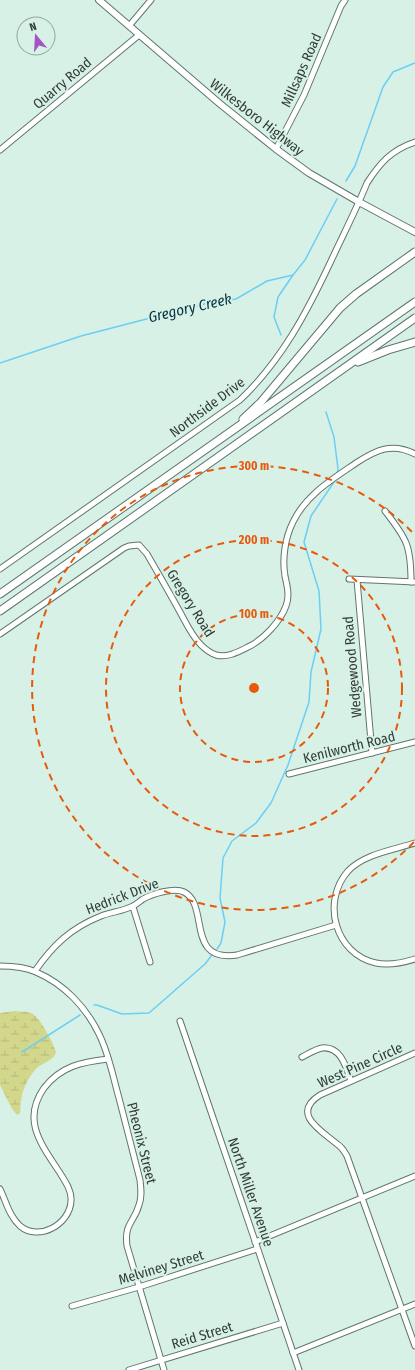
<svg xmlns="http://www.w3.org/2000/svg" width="415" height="1370" font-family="'Fira Sans Condensed',sans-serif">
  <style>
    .wetland { fill: url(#wetland-marsh) }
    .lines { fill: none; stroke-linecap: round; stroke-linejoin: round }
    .stream { stroke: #6bcef7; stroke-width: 1.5 }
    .minor-casing { stroke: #5f766d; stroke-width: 7 }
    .major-casing { stroke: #5f766d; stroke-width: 8 }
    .highway-casing { stroke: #5f766d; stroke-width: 9 }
    .minor { stroke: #fff; stroke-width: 5 }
    .major { stroke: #fff; stroke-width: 6 }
    .highway { stroke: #fff; stroke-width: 7 }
    .ring { fill: none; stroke: #e8590c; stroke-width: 2; stroke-dasharray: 7 5 }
    .labels { text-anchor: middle; stroke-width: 4; stroke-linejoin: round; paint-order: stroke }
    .street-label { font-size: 14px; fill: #323c38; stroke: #d7f1e6 }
    .water-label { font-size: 15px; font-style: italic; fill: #033343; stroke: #d7f1e6 }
    .centre { fill: #e8590c; stroke: #d7f1e6; stroke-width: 2 }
    .ring-label { font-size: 12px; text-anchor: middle; font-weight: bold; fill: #e8590c; stroke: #d7f1e6; stroke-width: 4; stroke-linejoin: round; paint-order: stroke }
  </style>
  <defs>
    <pattern id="wetland-marsh" width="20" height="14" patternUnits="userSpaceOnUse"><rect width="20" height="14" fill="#d3d78b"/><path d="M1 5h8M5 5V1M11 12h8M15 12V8" fill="none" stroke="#b6b979"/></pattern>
  </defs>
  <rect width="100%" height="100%" fill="#d7f1e6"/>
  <path class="wetland" d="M 15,1011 C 20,1012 26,1011 31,1013 C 40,1017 53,1042 56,1052 C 54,1061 41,1063 35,1070 C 28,1078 22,1090 21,1101 C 20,1105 21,1109 20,1113 L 17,1115 L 12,1109 L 0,1085 L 0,1013 Z"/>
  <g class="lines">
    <g class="stream">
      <path d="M 346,181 L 355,166 L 383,87 L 393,72 L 415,63"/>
      <path d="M 281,335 L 274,317 L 278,297 L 293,275"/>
      <path d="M 0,363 L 81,336 L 208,303 L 236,299 L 267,281 L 293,275 L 305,260 L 337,199"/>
      <path d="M 326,412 L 334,437 L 338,469 L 337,474"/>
      <path d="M 217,949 L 221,943 L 225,922 L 220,898 L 223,858 L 232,841 L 256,823 L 271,803 L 288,765 L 309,702 L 311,672 L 321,629 L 319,591 L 304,542 L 311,516 L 336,479"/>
      <path d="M 94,1005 L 97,1005 L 122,1014 L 149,1013 L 205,964 L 212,955"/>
      <path d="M 22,1052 L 80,1015"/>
    </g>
    <g class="minor-casing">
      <g id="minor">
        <path d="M 129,26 L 151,0"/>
        <path d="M 276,149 L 304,95 L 341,6 L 345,0"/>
        <path d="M 0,150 L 139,35"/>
        <path d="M 385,511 C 407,539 411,546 411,582"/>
        <path d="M 0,569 L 240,400 C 282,360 307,312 331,261 C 343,235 356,210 367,183 C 380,163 391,150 415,142"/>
        <path d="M 349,579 L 415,582"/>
        <path d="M 357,580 L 372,753"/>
        <path d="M 0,634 L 124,548 L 129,546 L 139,545 L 147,554 C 158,573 169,592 180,612 C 186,623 192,636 201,645 C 205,649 210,653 216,655 C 227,658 238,652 248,647 C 263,640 280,622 286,606 C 290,595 287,586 285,576 C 282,559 285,538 293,522 C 306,495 331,480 356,463 C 376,450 392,442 415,454"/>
        <path d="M 289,774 L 415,742"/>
        <path d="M 415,843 C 393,850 364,854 348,871 C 321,902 335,954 376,963 C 389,966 402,963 415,959"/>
        <path d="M 133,907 L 150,962"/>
        <path d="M 0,966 C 11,966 25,967 36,972 C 64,984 86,1007 99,1034 C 109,1054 113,1077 119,1098 C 126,1126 133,1153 140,1180 C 141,1189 142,1197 139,1205 C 134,1223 124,1223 127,1246 L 164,1370"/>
        <path d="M 35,971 C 53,945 71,928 101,916 C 111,912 124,911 133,906 C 137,904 140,901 143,899 C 152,894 174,887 184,892 C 210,905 185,963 237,955 L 336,925"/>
        <path d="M 180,1021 L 299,1370"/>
        <path d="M 415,1053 L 320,1095 C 290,1114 322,1131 337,1144 C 342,1147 344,1151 347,1156 L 415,1346"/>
        <path d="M 302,1057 C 308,1054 316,1049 322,1048 C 341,1046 346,1067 351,1081"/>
        <path d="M 0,1189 C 6,1201 9,1216 20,1226 C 39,1242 70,1224 71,1201 C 72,1191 65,1181 60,1173 C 42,1145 21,1121 44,1088 C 61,1066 82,1062 108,1059"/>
        <path d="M 255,1242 L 415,1176"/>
        <path d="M 72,1306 L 139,1287 L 257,1249"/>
        <path d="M 293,1353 L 415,1304"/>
        <path d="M 129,1370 L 283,1323"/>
      </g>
    </g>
    <g class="major-casing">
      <path id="major" d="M 99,0 L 219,103 L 276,149 L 309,173 L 359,202 L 415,232"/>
    </g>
    <g class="highway-casing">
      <g id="highway">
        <path d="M 358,362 L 388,350 L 415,342"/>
        <path d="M 243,419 L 261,402 L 340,308 L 356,294 L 415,252"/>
        <path d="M 0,594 L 415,302"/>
        <path d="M 0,611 L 415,318"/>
      </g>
    </g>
    <use href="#minor" class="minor"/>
    <use href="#major" class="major"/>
    <use href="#highway" class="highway"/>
  </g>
  <g class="ring">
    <circle cx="254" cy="688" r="74"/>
    <circle cx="254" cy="688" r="148"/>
    <path d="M414 842A222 222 0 1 1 414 534"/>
  </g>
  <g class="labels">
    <g class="street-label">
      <text transform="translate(301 70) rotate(-66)" y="5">Millsaps Road</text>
      <text transform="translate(62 83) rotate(-40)" y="5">Quarry Road</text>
      <text transform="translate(257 117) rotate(38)" y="5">Wilkesboro Highway</text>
      <text transform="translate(207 407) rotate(-37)" y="5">Northside Drive</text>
      <text transform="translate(191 603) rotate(58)" y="5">Gregory Road</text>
      <text transform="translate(352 667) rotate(-95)" y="5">Wedgewood Road</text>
      <text transform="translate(349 747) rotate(-14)" y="5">Kenilworth Road</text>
      <text transform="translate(122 896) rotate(-21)" y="5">Hedrick Drive</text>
      <text transform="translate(360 1065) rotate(-24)" y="5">West Pine Circle</text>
      <text transform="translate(142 1143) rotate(76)" y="5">Pheonix Street</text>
      <text transform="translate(251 1192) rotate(71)" y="5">North Miller Avenue</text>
      <text transform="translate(161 1267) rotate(-17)" y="5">Melviney Street</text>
      <text transform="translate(202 1335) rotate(-17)" y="5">Reid Street</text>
    </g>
    <g class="water-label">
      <text transform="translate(190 308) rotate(-13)" y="5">Gregory Creek</text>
    </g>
  </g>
  <circle cx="254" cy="688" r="6" class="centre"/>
  <g class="ring-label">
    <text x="254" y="470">300 m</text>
    <text x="254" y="544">200 m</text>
    <text x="254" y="618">100 m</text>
  </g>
  <g transform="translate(36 36) rotate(342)"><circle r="19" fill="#d7f1e6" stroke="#95a9a0"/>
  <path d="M0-3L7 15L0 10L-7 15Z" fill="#a355c6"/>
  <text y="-6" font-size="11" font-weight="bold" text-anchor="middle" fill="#323c38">N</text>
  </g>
</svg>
